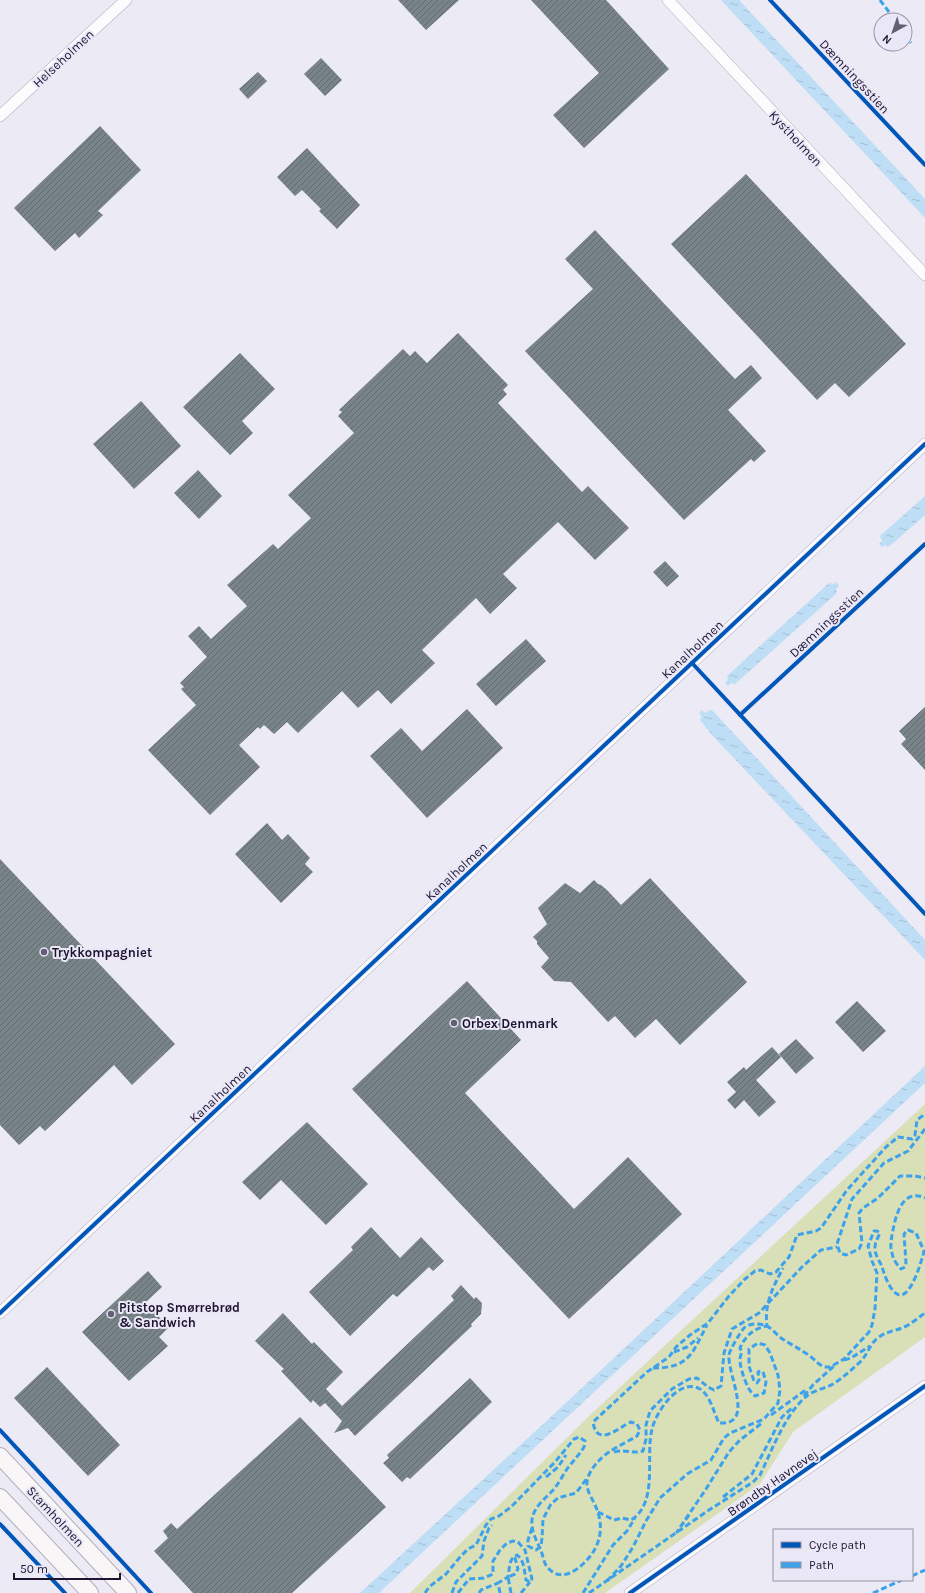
<svg xmlns="http://www.w3.org/2000/svg" width="925" height="1593" font-family="Karla,sans-serif">
  <style>
    .park { fill: #d9e0b8 }
    .water { fill: url(#water-ripples) }
    .building { fill: url(#building-hatch) }
    .lines { fill: none; stroke-linecap: round; stroke-linejoin: round }
    .street-casing { stroke: #b2adbf; stroke-width: 12 }
    .secondary-casing { stroke: #b2adbf; stroke-width: 18 }
    .street { stroke: #fcfcfd; stroke-width: 11 }
    .secondary { stroke: #f8f6f6; stroke-width: 16 }
    .quiet { stroke: #3da2eb; stroke-width: 3; stroke-dasharray: 6 3; stroke-linecap: butt }
    .cycleway-casing { stroke: #eae7f7; stroke-width: 6 }
    .cycleway { stroke: #0057b8; stroke-width: 4 }
    .poi-dot { fill: #655f75; stroke: #eae7f7; stroke-width: 1.5 }
    .labels { text-anchor: middle; stroke-width: 4; stroke-linejoin: round; paint-order: stroke }
    .street-label { font-size: 13px; fill: #1d1430; stroke: #eae7f7 }
    .poi-label { font-size: 13px; font-weight: bold; fill: #1d1430; stroke: #eae7f7; text-anchor: start }
  </style>
  <defs>
    <pattern id="water-ripples" width="26" height="14" patternUnits="userSpaceOnUse"><rect width="26" height="14" fill="#bedef6"/><path d="M2 4q2-2 4 0t4 0M15 11q2-2 4 0t4 0" fill="none" stroke="#a3bed3"/></pattern>
    <pattern id="building-hatch" width="6" height="6" patternUnits="userSpaceOnUse"><rect width="6" height="6" fill="#788487"/><path d="M-1 1l2-2M0 6l6-6M5 7l2-2" fill="none" stroke="#626b6f"/></pattern>
  </defs>
  <rect width="100%" height="100%" fill="#eceaf4"/>
  <path class="park" d="M 925,1104 L 925,1337 L 793,1432 L 760,1484 L 605,1593 L 410,1593 L 590,1415 Z"/>
  <g class="water">
    <path d="M 721,0 L 739,0 L 925,199 L 925,218 Z"/>
    <path d="M 925,496 L 925,515 L 891,545 L 888,547 L 885,545 L 882,547 L 879,544 L 882,541 L 880,536 Z"/>
    <path d="M 836,582 L 839,586 L 836,589 L 837,593 L 735,684 L 731,683 L 728,686 L 725,683 L 728,680 L 727,676 L 829,583 L 833,584 Z"/>
    <path d="M 702,710 L 705,713 L 710,710 L 713,711 L 925,940 L 925,960 L 711,734 L 700,720 L 702,717 L 699,713 Z"/>
    <path d="M 925,1066 L 925,1083 L 379,1593 L 360,1593 L 568,1401 Z"/>
  </g>
  <g class="building">
    <path d="M 398,0 L 459,0 L 426,30 Z"/>
    <path d="M 531,0 L 606,0 L 669,69 L 584,148 L 553,115 L 599,73 Z"/>
    <path d="M 321,58 L 342,80 L 325,96 L 304,74 Z"/>
    <path d="M 258,72 L 267,81 L 248,99 L 239,89 Z"/>
    <path d="M 100,126 L 141,170 L 98,211 L 103,215 L 79,238 L 75,233 L 55,251 L 14,208 Z"/>
    <path d="M 307,148 L 360,205 L 337,229 L 319,211 L 321,209 L 302,190 L 295,196 L 277,177 Z"/>
    <path d="M 746,174 L 906,344 L 849,397 L 835,383 L 817,400 L 671,244 Z"/>
    <path d="M 595,230 L 735,379 L 751,365 L 762,378 L 728,410 L 766,451 L 754,462 L 751,459 L 684,520 L 525,351 L 593,289 L 565,259 Z"/>
    <path d="M 458,333 L 508,385 L 503,390 L 507,394 L 498,403 L 582,492 L 588,486 L 629,528 L 595,560 L 558,522 L 503,574 L 517,588 L 490,614 L 476,598 L 422,650 L 435,663 L 391,704 L 378,690 L 358,708 L 342,691 L 298,733 L 287,722 L 274,734 L 264,725 L 260,729 L 258,727 L 239,745 L 260,767 L 210,815 L 148,750 L 196,705 L 181,689 L 184,687 L 180,683 L 207,657 L 188,636 L 199,626 L 211,639 L 247,606 L 227,585 L 273,544 L 278,549 L 311,518 L 288,495 L 354,433 L 338,416 L 342,412 L 339,410 L 403,349 L 410,356 L 415,351 L 427,363 Z"/>
    <path d="M 240,353 L 275,389 L 242,421 L 253,433 L 230,455 L 183,407 Z"/>
    <path d="M 141,401 L 181,446 L 134,489 L 93,444 Z"/>
    <path d="M 198,470 L 222,496 L 199,519 L 174,493 Z"/>
    <path d="M 665,561 L 679,576 L 667,587 L 653,572 Z"/>
    <path d="M 526,639 L 546,661 L 496,706 L 476,684 Z"/>
    <path d="M 925,707 L 925,770 L 901,744 L 906,739 L 899,731 Z"/>
    <path d="M 467,709 L 503,748 L 427,818 L 370,756 L 401,728 L 422,751 Z"/>
    <path d="M 267,823 L 282,840 L 288,834 L 310,858 L 305,864 L 313,872 L 281,903 L 235,854 Z"/>
    <path d="M 0,859 L 175,1044 L 132,1085 L 114,1065 L 45,1131 L 40,1126 L 19,1145 L 0,1125 Z"/>
    <path d="M 650,878 L 747,982 L 680,1045 L 656,1019 L 635,1038 L 615,1016 L 608,1022 L 571,982 L 554,981 L 541,967 L 549,958 L 537,944 L 537,941 L 533,937 L 547,924 L 538,908 L 565,883 L 580,893 L 594,880 L 598,884 L 601,885 L 607,890 L 621,905 Z"/>
    <path d="M 467,981 L 521,1040 L 465,1093 L 574,1209 L 628,1157 L 682,1214 L 569,1319 L 352,1089 Z"/>
    <path d="M 857,1001 L 886,1031 L 863,1052 L 835,1022 Z"/>
    <path d="M 796,1039 L 814,1058 L 796,1074 L 779,1054 Z"/>
    <path d="M 772,1047 L 781,1057 L 756,1080 L 776,1102 L 759,1117 L 744,1100 L 735,1109 L 727,1100 L 736,1092 L 727,1082 L 744,1067 L 746,1070 Z"/>
    <path d="M 307,1122 L 368,1184 L 326,1225 L 281,1180 L 260,1200 L 242,1182 Z"/>
    <path d="M 371,1227 L 400,1258 L 421,1237 L 444,1261 L 433,1271 L 429,1267 L 397,1297 L 393,1294 L 350,1336 L 309,1292 L 353,1250 L 351,1247 Z"/>
    <path d="M 148,1271 L 162,1287 L 145,1303 L 169,1327 L 159,1337 L 168,1346 L 129,1381 L 82,1332 Z"/>
    <path d="M 461,1285 L 474,1299 L 476,1297 L 482,1303 L 481,1314 L 471,1324 L 472,1326 L 355,1436 L 348,1428 L 334,1433 L 342,1421 L 325,1403 L 320,1407 L 313,1400 L 311,1403 L 281,1371 L 284,1369 L 255,1341 L 283,1313 L 312,1344 L 314,1342 L 343,1372 L 326,1389 L 342,1406 L 454,1300 L 451,1296 Z"/>
    <path d="M 47,1367 L 120,1445 L 88,1476 L 14,1398 Z"/>
    <path d="M 470,1378 L 492,1402 L 410,1479 L 407,1477 L 402,1482 L 383,1463 L 389,1458 L 387,1455 Z"/>
    <path d="M 300,1417 L 386,1507 L 292,1593 L 193,1593 L 154,1551 L 168,1538 L 163,1531 L 171,1523 L 177,1529 Z"/>
  </g>
  <g class="lines">
    <g class="street-casing">
      <g id="street">
        <path d="M 668,0 L 925,275"/>
        <path d="M 0,116 L 126,0"/>
        <path d="M 0,1313 L 925,444"/>
        <path d="M 630,1593 L 925,1386"/>
      </g>
    </g>
    <g class="secondary-casing">
      <g id="secondary">
        <path d="M 0,1456 L 128,1593"/>
        <path d="M 0,1497 L 90,1593"/>
      </g>
    </g>
    <use href="#street" class="street"/>
    <use href="#secondary" class="secondary"/>
    <g class="quiet">
      <path d="M 880,0 L 895,20"/>
      <path d="M 905,35 L 911,43"/>
      <path d="M 925,1129 L 908,1151 L 884,1163 L 852,1199 L 837,1244 L 840,1253 L 846,1255 L 859,1249 L 862,1243 L 859,1213 L 863,1208 L 878,1198 L 900,1176 L 915,1176 L 925,1178"/>
      <path d="M 674,1352 L 687,1347 L 698,1338"/>
      <path d="M 844,1360 L 851,1358 L 870,1346"/>
      <path d="M 653,1368 C 690,1368 692,1353 707,1325"/>
      <path d="M 804,1396 L 813,1385 L 834,1366"/>
      <path d="M 771,1415 L 807,1389"/>
      <path d="M 614,1452 C 626,1449 632,1454 643,1451 L 646,1439 L 646,1425 L 650,1411 L 672,1389 L 689,1379 L 697,1378 L 708,1387 L 714,1390 L 721,1386 L 724,1353 L 732,1329 L 759,1313 L 801,1268 L 821,1250 L 837,1247"/>
      <path d="M 546,1477 L 558,1467 L 566,1455"/>
      <path d="M 723,1497 L 752,1474 L 782,1417 L 793,1407"/>
      <path d="M 598,1512 L 614,1520 L 622,1518 L 631,1520 C 659,1503 645,1456 652,1429 C 656,1412 679,1377 700,1389 C 710,1395 714,1413 719,1423 C 756,1426 727,1374 729,1355 C 729,1351 741,1331 744,1328 C 749,1323 760,1323 767,1326 C 772,1329 776,1334 781,1338 C 790,1344 800,1349 810,1356 C 815,1360 818,1364 824,1367 L 830,1367 L 844,1359 L 869,1332 L 872,1325 L 875,1309 L 877,1273 L 872,1261 L 868,1246 L 874,1231 L 877,1231 L 880,1233 C 878,1238 875,1242 875,1247 C 874,1254 880,1261 882,1267 C 885,1276 889,1289 897,1294 C 910,1302 922,1260 924,1251 L 916,1233 L 908,1230 L 904,1234 L 906,1263 L 905,1267 L 901,1269 C 897,1265 893,1259 892,1253 C 890,1247 891,1241 892,1235 C 895,1219 901,1187 925,1198"/>
      <path d="M 689,1515 L 677,1532 L 706,1489 L 729,1452 L 740,1440 L 762,1423"/>
      <path d="M 532,1528 L 528,1540 L 528,1546 L 536,1550 L 541,1546 L 542,1538 L 543,1519 L 551,1504 L 558,1498 L 576,1493 L 588,1477"/>
      <path d="M 912,1576 L 925,1570"/>
      <path d="M 607,1581 L 621,1566 L 633,1547 L 646,1521 L 660,1498 L 687,1474 L 711,1460 L 724,1438 L 730,1433 L 764,1419 L 778,1403 L 780,1390 L 778,1375 L 770,1353 L 765,1345 L 758,1343 L 749,1349 L 749,1366 L 754,1381 L 757,1383 L 759,1380 L 758,1372 L 761,1371 L 763,1372 L 766,1382 L 764,1393 L 755,1396 C 748,1392 741,1371 740,1362 C 739,1359 741,1355 742,1352 L 740,1348 C 746,1335 753,1329 767,1326 C 764,1304 773,1287 783,1268"/>
      <path d="M 425,1593 L 429,1587 L 446,1574 L 461,1556 L 468,1549 L 476,1545 L 486,1525 L 491,1519 L 499,1516 L 511,1507 L 555,1462 L 574,1439 L 579,1437 L 585,1441 L 584,1447 C 579,1455 573,1461 567,1469 C 563,1475 559,1483 554,1489 C 547,1497 537,1504 533,1515 C 529,1527 536,1540 541,1550 C 543,1556 544,1565 549,1569 C 561,1581 575,1572 584,1563 C 601,1547 605,1526 595,1505 C 592,1498 586,1490 587,1482 C 588,1475 592,1468 597,1463 C 606,1451 624,1444 637,1436 L 640,1430 L 637,1424 L 631,1422 C 619,1427 597,1449 593,1422 L 647,1372 L 669,1357 L 676,1347 L 690,1335 L 708,1323 L 729,1296 L 745,1279 L 755,1271 L 761,1270 L 770,1274 L 776,1272 L 789,1257 L 797,1235 L 816,1231 L 821,1228 L 847,1190 L 886,1147 L 898,1137 L 912,1139 L 915,1135 L 917,1120 L 925,1114"/>
      <path d="M 452,1593 L 456,1582 L 482,1556 L 484,1541 L 489,1528 L 492,1525"/>
      <path d="M 458,1593 L 469,1579 L 484,1578 L 493,1574 L 493,1561 L 500,1550 L 507,1543 L 513,1541 L 518,1542 L 525,1550 L 532,1579 L 530,1582 L 526,1580 C 524,1571 525,1561 517,1555 L 513,1557 L 510,1563 L 508,1577 L 498,1583 L 500,1593"/>
      <path d="M 479,1593 L 481,1590 L 498,1583"/>
      <path d="M 511,1593 L 508,1577 L 515,1574 L 518,1569 L 515,1558 L 513,1557"/>
      <path d="M 521,1593 L 530,1582"/>
      <path d="M 583,1593 L 613,1545 L 627,1531 L 635,1518"/>
      <path d="M 589,1593 L 709,1510 L 753,1482 L 760,1475 C 772,1450 786,1412 808,1395 C 813,1391 826,1388 833,1384 C 843,1378 851,1370 859,1363 C 868,1355 869,1344 879,1337 C 886,1332 894,1331 902,1328 C 910,1325 918,1318 925,1313"/>
      <path d="M 873,1593 L 902,1580"/>
    </g>
    <g class="cycleway-casing">
      <g id="cycleway">
        <path d="M 770,0 L 925,165"/>
        <path d="M 692,663 L 925,914"/>
        <path d="M 740,715 L 925,544"/>
        <path d="M 0,1313 L 925,444"/>
        <path d="M 0,1430 L 151,1593"/>
        <path d="M 0,1524 L 65,1593"/>
        <path d="M 630,1593 L 925,1386"/>
      </g>
    </g>
    <use href="#cycleway" class="cycleway"/>
  </g>
  <g class="poi-dot">
    <circle cx="44" cy="952" r="4"/>
    <circle cx="454" cy="1023" r="4"/>
    <circle cx="111" cy="1314" r="4"/>
  </g>
  <g class="labels">
    <g class="street-label">
      <text transform="translate(63 58) rotate(-43)" y="5">Helseholmen</text>
      <text transform="translate(855 76) rotate(47)" y="5">Dæmningsstien</text>
      <text transform="translate(796 138) rotate(47)" y="5">Kystholmen</text>
      <text transform="translate(826 622) rotate(-43)" y="5">Dæmningsstien</text>
      <text transform="translate(692 649) rotate(-43)" y="5">Kanalholmen</text>
      <text transform="translate(456 871) rotate(-43)" y="5">Kanalholmen</text>
      <text transform="translate(220 1093) rotate(-43)" y="5">Kanalholmen</text>
      <text transform="translate(772 1482) rotate(-35)" y="5">Brøndby Havnevej</text>
      <text transform="translate(56 1516) rotate(47)" y="5">Stamholmen</text>
    </g>
    <g class="poi-label">
      <text x="52" y="957">Trykkompagniet</text>
      <text x="462" y="1028">Orbex Denmark</text>
      <text x="119" y="1312">Pitstop Smørrebrød<tspan x="119" dy="15">&amp; Sandwich</tspan></text>
    </g>
  </g>
  <rect x="773" y="1529" width="140" height="52" fill="#eae7f7" stroke="#9893a7"/>
  <rect x="781" y="1542" width="20" height="6" fill="#0057b8" stroke="#9893a7"/>
  <text x="809" y="1549" font-size="12" fill="#1d1430">Cycle path</text>
  <rect x="781" y="1562" width="20" height="6" fill="#3da2eb" stroke="#9893a7"/>
  <text x="809" y="1569" font-size="12" fill="#1d1430">Path</text>
  <g transform="translate(893 32) rotate(220)"><circle r="19" fill="#eae7f7" stroke="#9893a7"/>
  <path d="M0-3L7 15L0 10L-7 15Z" fill="#655f75"/>
  <text y="-6" font-size="11" font-weight="bold" text-anchor="middle" fill="#1d1430">N</text>
  </g>
  <path d="M14 1573v6h106v-6" fill="none" stroke="#1d1430" stroke-width="2"/>
  <text x="20" y="1573" font-size="12" fill="#1d1430" stroke="#eae7f7" stroke-width="3" paint-order="stroke">50 m</text>
</svg>
